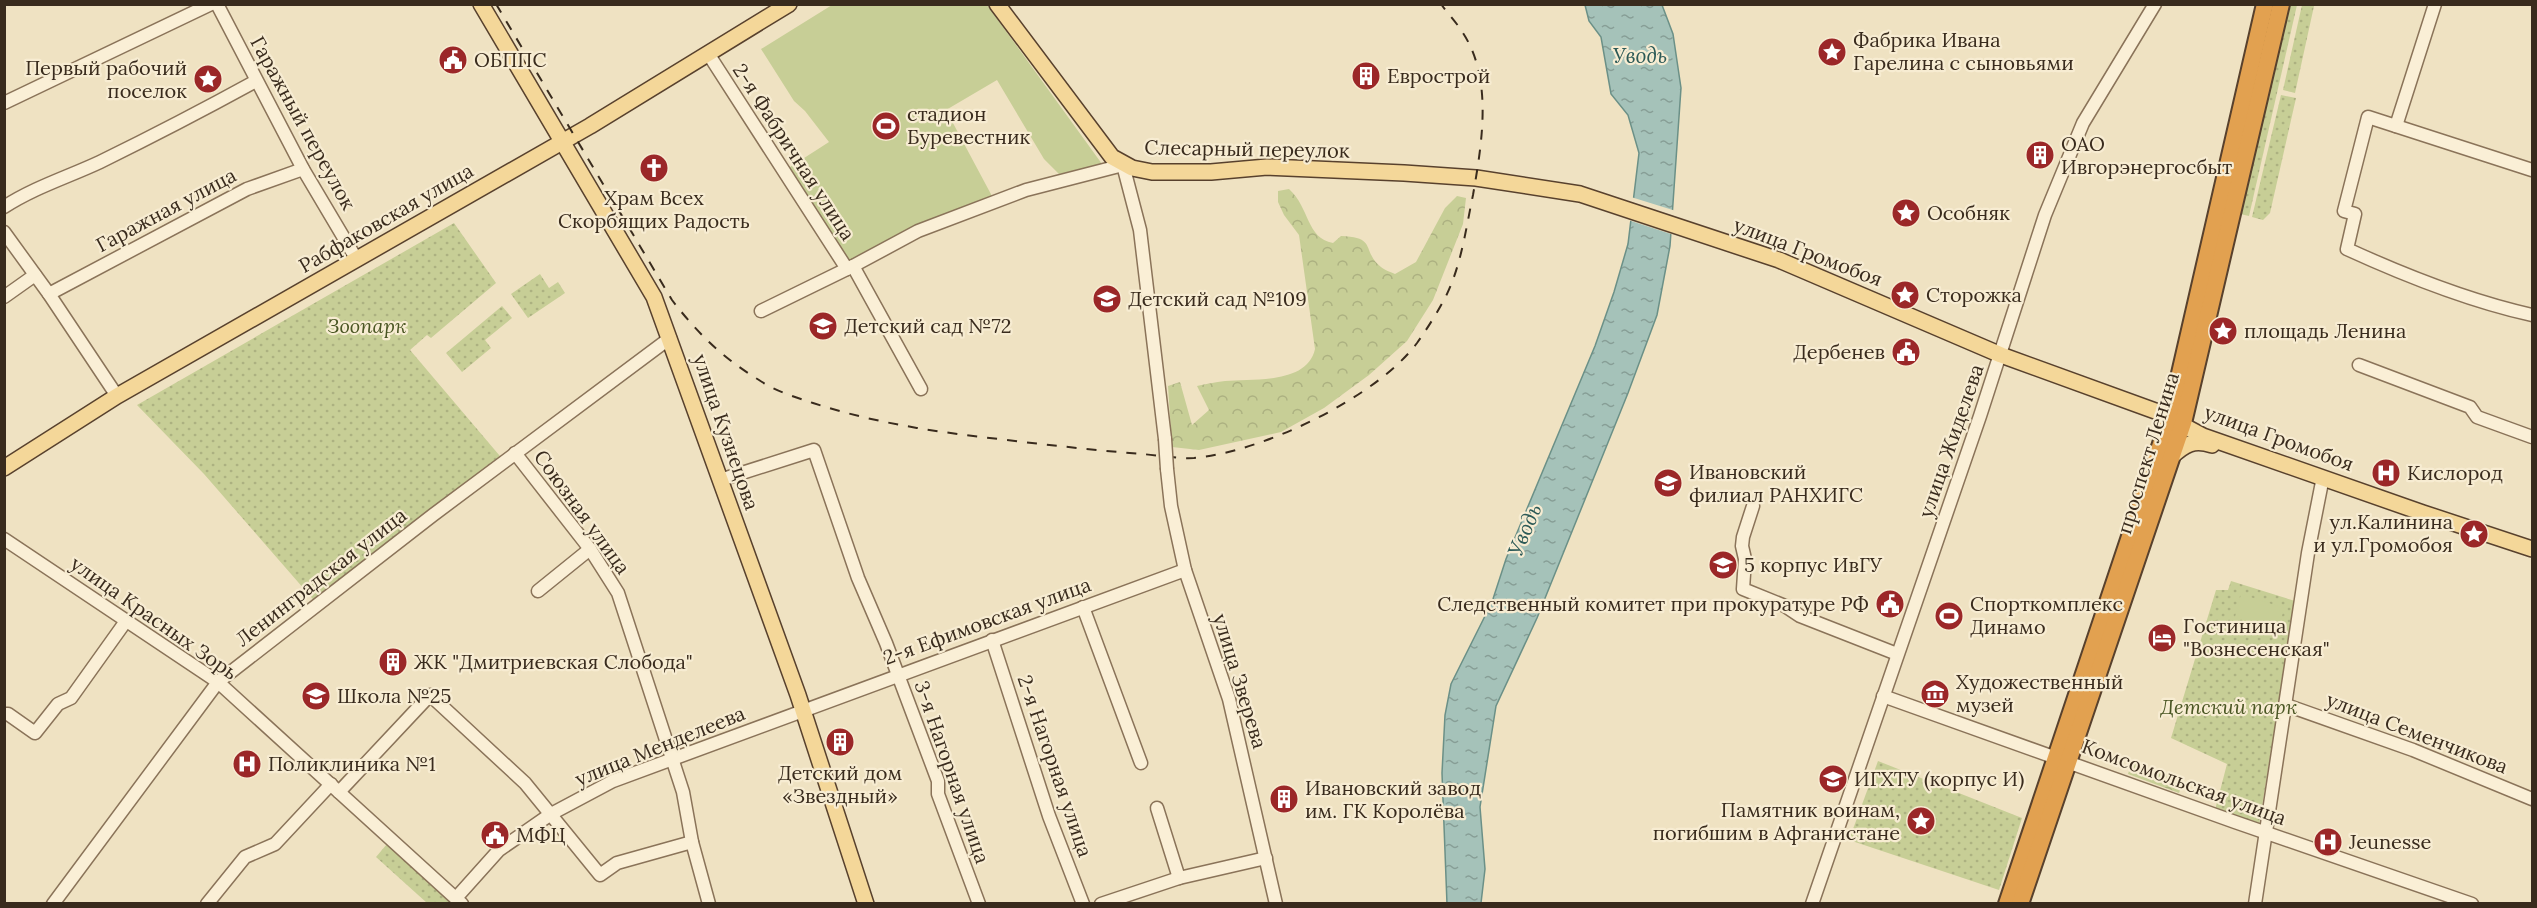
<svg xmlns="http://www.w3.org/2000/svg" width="2537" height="908" font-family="Lora,serif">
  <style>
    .green { fill: url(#green-dots) }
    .forest { fill: url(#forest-crowns) }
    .pitch { fill: #c7ce96 }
    .water { fill: url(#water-ripples); stroke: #6b9087; stroke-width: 1.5 }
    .pier { fill: #efe2c2 }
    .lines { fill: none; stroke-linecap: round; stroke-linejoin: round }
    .minor-casing { stroke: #8a7359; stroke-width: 15 }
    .major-casing { stroke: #58412d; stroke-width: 18 }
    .highway-casing { stroke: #58412d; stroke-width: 20 }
    .minor { stroke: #faefd6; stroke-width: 12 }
    .major { stroke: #f4d799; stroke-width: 15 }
    .highway { stroke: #e2a150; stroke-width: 16 }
    .rail { stroke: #392b1d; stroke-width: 2; stroke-dasharray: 10 10; stroke-linecap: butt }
    .minor-bridge-casing { stroke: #8a7359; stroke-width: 15; stroke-linecap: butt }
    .minor-bridge { stroke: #faefd6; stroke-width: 12 }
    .labels { text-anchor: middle; stroke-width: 4.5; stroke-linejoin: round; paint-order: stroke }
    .poi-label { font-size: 20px; fill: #392b1d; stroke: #f7ecd2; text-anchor: start }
    .street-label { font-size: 20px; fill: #392b1d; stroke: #f7ecd2 }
    .park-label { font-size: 20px; font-style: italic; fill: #4a5623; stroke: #f7ecd2 }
    .water-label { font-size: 21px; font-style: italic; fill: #2c5a57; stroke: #f7ecd2 }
  </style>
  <defs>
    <pattern id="green-dots" width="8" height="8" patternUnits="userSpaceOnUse" patternTransform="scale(1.5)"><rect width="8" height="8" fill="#c7ce96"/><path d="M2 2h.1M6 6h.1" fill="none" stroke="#acb181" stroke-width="1.8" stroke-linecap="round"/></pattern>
    <pattern id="forest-crowns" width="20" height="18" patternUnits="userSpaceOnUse" patternTransform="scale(1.5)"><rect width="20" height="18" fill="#c7ce96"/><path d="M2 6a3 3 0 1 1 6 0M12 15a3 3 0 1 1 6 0" fill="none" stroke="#acb181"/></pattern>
    <pattern id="water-ripples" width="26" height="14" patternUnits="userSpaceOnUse" patternTransform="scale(1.5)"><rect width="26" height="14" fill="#a5c2b9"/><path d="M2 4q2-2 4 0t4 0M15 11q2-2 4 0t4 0" fill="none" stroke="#879e96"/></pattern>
  </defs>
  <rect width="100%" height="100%" fill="#efe2c2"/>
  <g class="green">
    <path d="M 2288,5 L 2297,5 L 2249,216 L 2240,214 Z"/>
    <path d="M 2302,5 L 2314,6 L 2295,93 L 2283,90 Z"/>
    <path d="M 2281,95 L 2296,98 L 2270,213 L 2263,220 L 2252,217 Z"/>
    <path d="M 454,223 L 496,283 L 431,338 L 427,335 L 410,350 L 505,462 L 318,605 L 204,474 L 137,405 Z"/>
    <path d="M 540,274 L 549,288 L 558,282 L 565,293 L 528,318 L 511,294 Z"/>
    <path d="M 502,306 L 512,318 L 485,340 L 491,348 L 462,372 L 446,353 Z"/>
    <path d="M 2231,581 L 2295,601 L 2259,825 L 2215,810 L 2227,764 L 2171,738 L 2216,590 L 2228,590 Z"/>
    <path d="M 1878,761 L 2022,818 L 1999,890 L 1849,840 Z"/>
    <path d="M 387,844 L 453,903 L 427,903 L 376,857 Z"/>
  </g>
  <g class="forest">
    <path d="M 1289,189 C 1310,208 1306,238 1333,243 L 1341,236 C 1378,237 1361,251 1381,267 C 1384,270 1391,272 1395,274 L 1416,262 L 1445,208 L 1457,196 L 1466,198 L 1463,224 L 1433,300 L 1407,341 L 1369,375 L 1324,408 L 1281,432 L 1199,450 L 1172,447 L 1168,386 L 1180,382 L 1192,425 L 1209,410 L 1197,386 C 1206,384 1215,382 1225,381 C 1252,378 1307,385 1315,349 L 1299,235 L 1284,215 L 1278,202 L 1278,191 Z"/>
    <path d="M 2132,762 L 2184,780 L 2179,793 L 2128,774 Z"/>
  </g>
  <g class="pitch">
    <path d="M 832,5 L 987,5 L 1102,164 L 1059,174 L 1044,159 L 997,80 L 946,110 L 993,198 L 853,266 L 844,263 L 787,169 L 829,142 L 805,111 L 794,101 L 761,49 Z"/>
    <path d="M 2241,594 L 2284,608 L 2279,628 L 2235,617 Z"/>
  </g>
  <path class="water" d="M 1585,5 L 1662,5 L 1673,34 L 1681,88 L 1670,246 L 1657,315 L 1628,393 L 1537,618 L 1496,706 L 1480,807 L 1485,869 L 1481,903 L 1447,904 L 1442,773 L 1445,715 L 1451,684 L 1492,602 L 1506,559 L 1595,346 L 1614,292 L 1628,244 L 1639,153 L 1628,115 L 1611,94 L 1601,37 L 1589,21 Z"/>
  <path class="pier" d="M 1631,197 L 1676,211 L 1674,235 L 1628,220 Z"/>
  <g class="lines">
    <g class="minor-casing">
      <g id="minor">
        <path d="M 217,4 L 303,169 L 357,260"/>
        <path d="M 709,55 L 847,269"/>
        <path d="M 4,103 L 211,4"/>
        <path d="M 2396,126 L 2435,4"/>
        <path d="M 2532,170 L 2368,117 L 2344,211 L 2355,214 L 2347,249 C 2406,276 2469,301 2532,315"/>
        <path d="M 4,207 C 35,187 68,177 100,162 C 153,136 205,109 256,81"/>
        <path d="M 4,232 L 49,294 L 117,396"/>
        <path d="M 853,266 L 921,389"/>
        <path d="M 49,294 L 247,189 L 303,169"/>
        <path d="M 4,297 L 35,275"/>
        <path d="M 761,311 L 853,266 L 918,231 L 1026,190 L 1123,165 L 1140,230 L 1165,439"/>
        <path d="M 2359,365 L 2470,407 L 2477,417 L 2532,437"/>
        <path d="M 515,453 L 590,549 L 618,593 L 683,792 L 692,842 L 709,904"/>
        <path d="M 1167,469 L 1171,506 L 1185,570 L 1229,699 L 1276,904"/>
        <path d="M 720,480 L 814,450 L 858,578 L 886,643 L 938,781 L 938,794 L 979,904"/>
        <path d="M 1753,506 L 1743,537 L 1742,546 L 1745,559 L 1743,589 L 1785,606 L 1800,616 L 1897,654"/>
        <path d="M 4,539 L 218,682 L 462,904"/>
        <path d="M 538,591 L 590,549"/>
        <path d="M 1083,607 L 1141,763"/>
        <path d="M 992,640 L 1049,816 L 1083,904"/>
        <path d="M 1883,696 L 2235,822 L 2472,904"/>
        <path d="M 2286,705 L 2413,750 L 2532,799"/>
        <path d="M 4,714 L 8,714 L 35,733 L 58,704 L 71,698 L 126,621"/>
        <path d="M 339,792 L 430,695 L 525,783 L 600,875 L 617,863 L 692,842"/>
        <path d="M 1157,808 L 1179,878"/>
        <path d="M 456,898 L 499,850 L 551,814 L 613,781 L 1185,570"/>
        <path d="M 53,904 L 218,682 L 433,515 L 670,338"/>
        <path d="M 207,904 L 245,857 L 275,844 L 331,784"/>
        <path d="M 1101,904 L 1179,878 L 1266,858"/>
        <path d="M 1812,904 L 1980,416 L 2045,215 L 2083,123 L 2155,4"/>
        <path d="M 2255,904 L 2308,553 L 2323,477"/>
      </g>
    </g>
    <g class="major-casing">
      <g id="major">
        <path d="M 481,4 L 654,297 L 798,695 L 866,904"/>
        <path d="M 997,4 L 1112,157 L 1132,168 L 1152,172 L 1211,172 L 1267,167 L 1404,173 L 1476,178 L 1580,194 L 1779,260 L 2001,355 L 2158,412 L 2203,436 L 2423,513 L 2532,549"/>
        <path d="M 2171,457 C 2185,444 2194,439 2212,445"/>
        <path d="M 4,468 L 117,396 L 590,126 L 789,4"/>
      </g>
    </g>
    <g class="highway-casing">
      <g id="highway">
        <path d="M 2007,904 L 2170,417 L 2265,4"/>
        <path d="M 2020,904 L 2183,423 L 2281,4"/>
      </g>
    </g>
    <use href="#minor" class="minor"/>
    <use href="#major" class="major"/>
    <use href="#highway" class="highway"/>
    <path class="rail" d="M 496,4 L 672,300 C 698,334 723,358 759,380 C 775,391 795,397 813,403 C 874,423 936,432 999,439 C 1047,445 1094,450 1141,454 C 1158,455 1177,459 1194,458 C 1262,452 1376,398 1417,343 C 1427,329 1437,313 1445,298 C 1461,267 1466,228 1473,195 C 1482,143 1493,79 1463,33 C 1457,23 1448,14 1441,4"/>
    <g class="minor-bridge-casing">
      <path id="minor-bridge" d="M 1165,439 L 1167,469"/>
    </g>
    <use href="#minor-bridge" class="minor-bridge"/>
  </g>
  <defs>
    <g id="sight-disc" transform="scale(1.5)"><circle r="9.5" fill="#9b2728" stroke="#f7ecd2"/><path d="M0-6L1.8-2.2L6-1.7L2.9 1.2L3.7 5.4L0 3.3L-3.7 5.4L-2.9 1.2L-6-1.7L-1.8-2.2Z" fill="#fff"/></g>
    <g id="civic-disc" transform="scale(1.5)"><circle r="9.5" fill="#9b2728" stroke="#f7ecd2"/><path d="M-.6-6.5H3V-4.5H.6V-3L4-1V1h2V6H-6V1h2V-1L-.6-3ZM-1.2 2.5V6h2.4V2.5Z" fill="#fff"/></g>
    <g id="building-disc" transform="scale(1.5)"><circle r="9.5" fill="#9b2728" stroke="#f7ecd2"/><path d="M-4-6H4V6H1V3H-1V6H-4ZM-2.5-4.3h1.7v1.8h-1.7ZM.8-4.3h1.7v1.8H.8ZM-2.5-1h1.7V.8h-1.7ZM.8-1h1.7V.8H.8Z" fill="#fff"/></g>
    <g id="stadium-disc" transform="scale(1.5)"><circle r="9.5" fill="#9b2728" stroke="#f7ecd2"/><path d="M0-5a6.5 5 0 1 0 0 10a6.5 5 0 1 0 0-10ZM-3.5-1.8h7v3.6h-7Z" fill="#fff"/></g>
    <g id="church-disc" transform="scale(1.5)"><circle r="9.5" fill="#9b2728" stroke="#f7ecd2"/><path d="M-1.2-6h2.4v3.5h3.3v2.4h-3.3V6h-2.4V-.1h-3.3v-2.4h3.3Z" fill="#fff"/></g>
    <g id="school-disc" transform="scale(1.5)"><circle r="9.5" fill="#9b2728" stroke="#f7ecd2"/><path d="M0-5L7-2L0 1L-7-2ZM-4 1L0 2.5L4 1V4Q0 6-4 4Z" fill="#fff"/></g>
    <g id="hospital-disc" transform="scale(1.5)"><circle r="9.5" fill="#9b2728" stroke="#f7ecd2"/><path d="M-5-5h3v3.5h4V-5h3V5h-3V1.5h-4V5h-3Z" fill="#fff"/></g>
    <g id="university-disc" transform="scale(1.5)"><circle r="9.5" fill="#9b2728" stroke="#f7ecd2"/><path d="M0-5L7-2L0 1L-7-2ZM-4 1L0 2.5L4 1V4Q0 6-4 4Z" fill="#fff"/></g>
    <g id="hotel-disc" transform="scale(1.5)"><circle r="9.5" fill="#9b2728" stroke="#f7ecd2"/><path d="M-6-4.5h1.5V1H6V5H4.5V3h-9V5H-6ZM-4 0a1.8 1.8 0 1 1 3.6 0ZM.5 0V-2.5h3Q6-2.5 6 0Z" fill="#fff"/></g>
    <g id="museum-disc" transform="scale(1.5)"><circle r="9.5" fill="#9b2728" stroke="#f7ecd2"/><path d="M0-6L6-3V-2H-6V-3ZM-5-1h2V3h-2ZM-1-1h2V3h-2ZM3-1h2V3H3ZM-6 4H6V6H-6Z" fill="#fff"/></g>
  </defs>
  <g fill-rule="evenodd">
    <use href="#sight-disc" x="1832" y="52"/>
    <use href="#civic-disc" x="453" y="60"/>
    <use href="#building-disc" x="1366" y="76"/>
    <use href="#sight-disc" x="208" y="79"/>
    <use href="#stadium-disc" x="886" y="126"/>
    <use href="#building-disc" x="2040" y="155"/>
    <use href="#church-disc" x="654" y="168"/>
    <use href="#sight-disc" x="1906" y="213"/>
    <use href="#sight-disc" x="1905" y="295"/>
    <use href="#school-disc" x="1107" y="299"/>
    <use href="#school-disc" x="823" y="326"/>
    <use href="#sight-disc" x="2223" y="331"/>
    <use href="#civic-disc" x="1906" y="352"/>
    <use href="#hospital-disc" x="2386" y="473"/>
    <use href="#university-disc" x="1668" y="483"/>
    <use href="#sight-disc" x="2474" y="534"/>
    <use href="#university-disc" x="1723" y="565"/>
    <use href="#civic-disc" x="1890" y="604"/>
    <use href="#stadium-disc" x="1949" y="616"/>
    <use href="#hotel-disc" x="2162" y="638"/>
    <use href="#building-disc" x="393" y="662"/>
    <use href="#museum-disc" x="1935" y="694"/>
    <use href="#school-disc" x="316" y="696"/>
    <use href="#building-disc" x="840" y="742"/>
    <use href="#hospital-disc" x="247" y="764"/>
    <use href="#university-disc" x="1833" y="779"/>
    <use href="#building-disc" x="1284" y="799"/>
    <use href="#sight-disc" x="1921" y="821"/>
    <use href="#civic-disc" x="495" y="835"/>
    <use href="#hospital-disc" x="2328" y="842"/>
  </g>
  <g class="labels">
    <g class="poi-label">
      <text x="1853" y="47">Фабрика Ивана<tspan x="1853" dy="23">Гарелина с сыновьями</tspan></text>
      <text x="474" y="67">ОБППС</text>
      <text x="187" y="75" text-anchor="end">Первый рабочий<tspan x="187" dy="23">поселок</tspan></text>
      <text x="1387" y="83">Еврострой</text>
      <text x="907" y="121">стадион<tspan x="907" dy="23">Буревестник</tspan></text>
      <text x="2061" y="151">ОАО<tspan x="2061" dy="23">Ивгорэнергосбыт</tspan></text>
      <text x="654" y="205" text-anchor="middle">Храм Всех<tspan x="654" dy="23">Скорбящих Радость</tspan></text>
      <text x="1927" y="220">Особняк</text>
      <text x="1926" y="302">Сторожка</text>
      <text x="1128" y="306">Детский сад №109</text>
      <text x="844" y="333">Детский сад №72</text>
      <text x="2244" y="338">площадь Ленина</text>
      <text x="1885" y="359" text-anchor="end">Дербенев</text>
      <text x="1689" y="479">Ивановский<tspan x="1689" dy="23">филиал РАНХИГС</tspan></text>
      <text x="2407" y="480">Кислород</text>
      <text x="2453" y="529" text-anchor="end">ул.Калинина<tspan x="2453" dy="23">и ул.Громобоя</tspan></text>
      <text x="1744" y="572">5 корпус ИвГУ</text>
      <text x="1869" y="611" text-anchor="end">Следственный комитет при прокуратуре РФ</text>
      <text x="1970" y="611">Спорткомплекс<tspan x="1970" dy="23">Динамо</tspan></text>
      <text x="2183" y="633">Гостиница<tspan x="2183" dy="23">"Вознесенская"</tspan></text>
      <text x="414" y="669">ЖК "Дмитриевская Слобода"</text>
      <text x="1956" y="689">Художественный<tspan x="1956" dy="23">музей</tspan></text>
      <text x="337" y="703">Школа №25</text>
      <text x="268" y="771">Поликлиника №1</text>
      <text x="840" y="780" text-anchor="middle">Детский дом<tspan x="840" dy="23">«Звездный»</tspan></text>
      <text x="1854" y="786">ИГХТУ (корпус И)</text>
      <text x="1305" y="795">Ивановский завод<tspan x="1305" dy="23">им. ГК Королёва</tspan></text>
      <text x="1900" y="817" text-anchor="end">Памятник воинам,<tspan x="1900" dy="23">погибшим в Афганистане</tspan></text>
      <text x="516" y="842">МФЦ</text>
      <text x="2349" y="849">Jeunesse</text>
    </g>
    <g class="street-label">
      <text transform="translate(303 123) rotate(61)" y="7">Гаражный переулок</text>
      <text transform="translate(1247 149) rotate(1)" y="7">Слесарный переулок</text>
      <text transform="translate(794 152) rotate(57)" y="7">2-я Фабричная улица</text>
      <text transform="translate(166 210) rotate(-28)" y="7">Гаражная улица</text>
      <text transform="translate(386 218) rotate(-30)" y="7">Рабфаковская улица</text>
      <text transform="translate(1808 252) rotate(21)" y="7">улица Громобоя</text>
      <text transform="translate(726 432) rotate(71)" y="7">улица Кузнецова</text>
      <text transform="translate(2279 438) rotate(20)" y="7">улица Громобоя</text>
      <text transform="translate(1951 441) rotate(-71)" y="7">улица Жиделева</text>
      <text transform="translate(2148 453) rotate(-73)" y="7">проспект Ленина</text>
      <text transform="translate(582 512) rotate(54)" y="7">Союзная улица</text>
      <text transform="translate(321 577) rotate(-38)" y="7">Ленинградская улица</text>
      <text transform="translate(154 618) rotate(35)" y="7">улица Красных Зорь</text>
      <text transform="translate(987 621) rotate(-20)" y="7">2-я Ефимовская улица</text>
      <text transform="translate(1240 681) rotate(73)" y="7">улица Зверева</text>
      <text transform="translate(2417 733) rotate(21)" y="7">улица Семенчикова</text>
      <text transform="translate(660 746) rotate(-22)" y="7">улица Менделеева</text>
      <text transform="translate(1055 766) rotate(71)" y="7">2-я Нагорная улица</text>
      <text transform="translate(952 772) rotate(71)" y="7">3-я Нагорная улица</text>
      <text transform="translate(2184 782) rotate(20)" y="7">Комсомольская улица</text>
    </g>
    <g class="park-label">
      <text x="367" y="333">Зоопарк</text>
      <text x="2229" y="714">Детский парк</text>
    </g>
    <g class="water-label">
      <text x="1640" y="63">Уводь</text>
      <text transform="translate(1525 530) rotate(-67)" y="7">Уводь</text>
    </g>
  </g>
  <rect width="2537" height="908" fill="none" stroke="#392b1d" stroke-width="12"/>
</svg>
